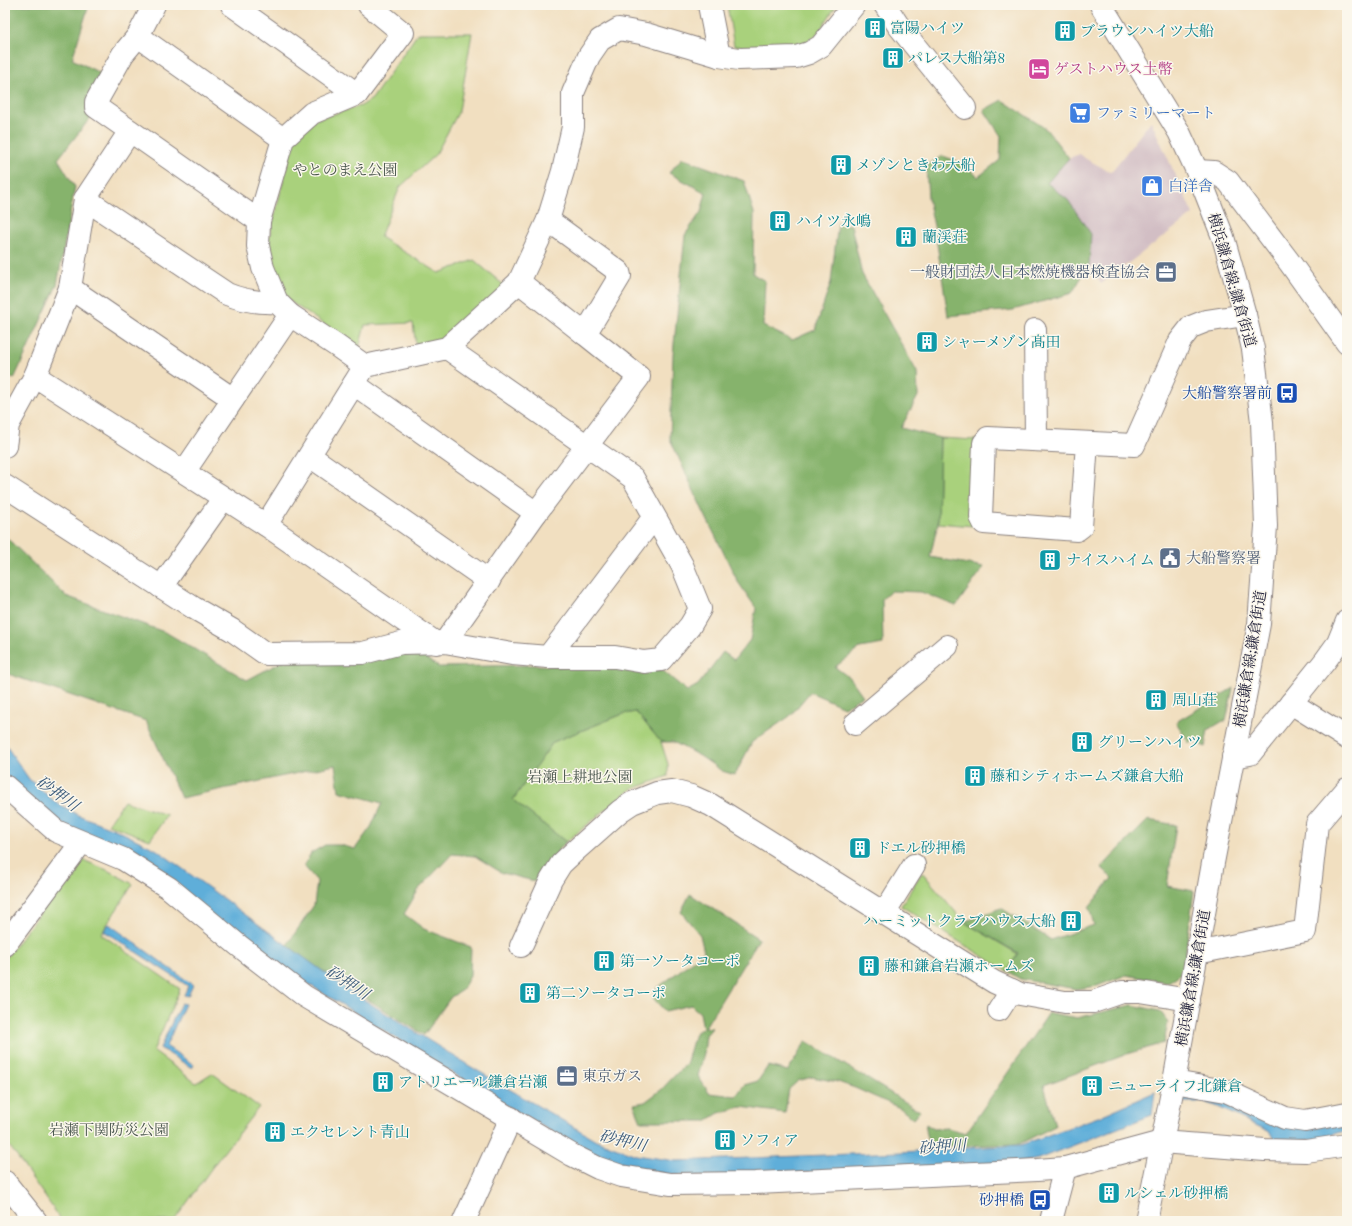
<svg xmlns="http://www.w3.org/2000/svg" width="1352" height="1226" font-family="'IM FELL French Canon','Noto Serif JP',serif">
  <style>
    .industrial { fill: #d2bec4 }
    .green { fill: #a9d17c; stroke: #667a5c }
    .forest { fill: #86b36c; stroke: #546a54 }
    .water { fill: #5faed9; stroke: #40688a }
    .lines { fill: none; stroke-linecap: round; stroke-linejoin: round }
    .minor-casing { stroke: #8a807e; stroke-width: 24 }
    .major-casing { stroke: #8a807e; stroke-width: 24 }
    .minor { stroke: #fff; stroke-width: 22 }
    .major { stroke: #fff; stroke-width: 22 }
    .labels { text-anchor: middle; stroke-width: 3; stroke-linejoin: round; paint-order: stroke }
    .culture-label { font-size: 15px; fill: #0d838f; stroke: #fbf7ec; text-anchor: start }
    .hotel-label { font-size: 15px; fill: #b23c85; stroke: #fbf7ec; text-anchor: start }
    .shop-label { font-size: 15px; fill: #366cbe; stroke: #fbf7ec; text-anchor: start }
    .park-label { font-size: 15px; fill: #4a574e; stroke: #fbf7ec }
    .service-label { font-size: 15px; fill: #4e5e75; stroke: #fbf7ec; text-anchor: start }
    .street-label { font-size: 15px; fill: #22223b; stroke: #fbf7ec }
    .transit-label { font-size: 15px; fill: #164399; stroke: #fbf7ec; text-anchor: end }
    .water-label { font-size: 16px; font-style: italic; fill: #3a5a7a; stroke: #fbf7ec }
  </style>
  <rect width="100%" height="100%" fill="#fbf7ec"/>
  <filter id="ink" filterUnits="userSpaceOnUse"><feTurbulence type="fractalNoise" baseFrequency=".025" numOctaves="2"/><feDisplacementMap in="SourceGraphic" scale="8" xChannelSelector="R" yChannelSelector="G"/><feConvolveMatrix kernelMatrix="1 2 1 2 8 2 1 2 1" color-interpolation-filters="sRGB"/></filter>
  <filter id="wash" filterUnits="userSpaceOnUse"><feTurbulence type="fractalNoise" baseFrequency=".012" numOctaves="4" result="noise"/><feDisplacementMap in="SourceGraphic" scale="16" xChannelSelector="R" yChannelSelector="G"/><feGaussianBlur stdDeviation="0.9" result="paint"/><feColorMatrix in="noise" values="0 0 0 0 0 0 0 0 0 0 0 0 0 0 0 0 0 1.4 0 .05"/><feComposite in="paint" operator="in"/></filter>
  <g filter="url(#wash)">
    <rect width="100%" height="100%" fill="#f1dfc0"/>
    <path class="industrial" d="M 1151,121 L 1193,214 L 1101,284 L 1089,265 L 1091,234 L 1047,183 L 1069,158 L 1080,154 L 1086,159 L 1111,172 Z"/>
    <g class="green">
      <path d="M 727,5 L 787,5 L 791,6 L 793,5 L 837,5 C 830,14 821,31 813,38 C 796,54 756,47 734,46 Z"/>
      <path d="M 418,33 L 472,33 L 459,111 L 436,154 L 400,187 L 380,237 L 439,273 L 474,260 L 506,287 L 445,341 L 416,347 L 413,323 L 365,325 L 359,348 L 288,300 L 266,250 L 293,142 L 314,120 L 361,106 L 372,99 Z"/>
      <path d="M 940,438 L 975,440 L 973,526 L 938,523 Z"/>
      <path d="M 636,712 L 661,742 L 668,764 L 668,776 L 630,790 L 566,842 L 513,800 L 553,742 L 623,714 Z"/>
      <path d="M 124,801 L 167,815 L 150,840 L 108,824 Z"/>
      <path d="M 83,860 L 107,870 L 133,884 L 101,934 L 180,989 L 153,1051 L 196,1083 L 212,1073 L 259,1107 L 216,1162 L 174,1221 L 62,1221 L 11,1148 L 5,1144 L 5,959 L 50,900 Z"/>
      <path d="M 922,872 L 964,922 L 1018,954 L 1007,971 L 901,906 Z"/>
    </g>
    <g class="forest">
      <path d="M 5,5 L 89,5 L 72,59 L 100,73 L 95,112 L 58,159 L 75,187 L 57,285 L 14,379 L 5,376 Z"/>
      <path d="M 1002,100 L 1046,129 L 1069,158 L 1047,183 L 1068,200 L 1091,234 L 1089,265 L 1072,293 L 1013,310 L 948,316 L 935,231 L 928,198 L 926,165 L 943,156 L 964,164 L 978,177 L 1000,160 L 1001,136 L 984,110 Z"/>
      <path d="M 682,158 L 744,181 L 754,213 L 753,274 L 765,281 L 763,326 L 792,340 L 815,330 L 831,282 L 838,223 L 851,225 L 862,274 L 917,372 L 918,396 L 901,428 L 940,438 L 938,523 L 930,557 L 984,567 L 956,606 L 921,592 L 891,591 L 882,599 L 883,644 L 860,648 L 835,667 L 851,679 L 863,696 L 844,707 L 810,692 L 790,716 L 752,742 L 735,775 L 722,771 L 700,756 L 673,742 L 661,742 L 636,712 L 623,714 L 553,742 L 513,800 L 566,842 C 555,853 549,864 544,879 L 534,881 L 502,873 L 475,856 L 452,854 L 419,889 L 404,914 L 424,929 L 471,947 L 470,976 L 462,990 L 451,997 L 424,1035 L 312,964 L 287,945 L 314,905 L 317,881 L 304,866 L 311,853 L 325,845 L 340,845 L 355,849 L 371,827 L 382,803 L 339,791 L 335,765 L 181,798 L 146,721 L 5,673 L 5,536 L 66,596 L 167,633 L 247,680 L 281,662 L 423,649 L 428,660 L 439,667 L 533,665 L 662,670 L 687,691 L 698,685 L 723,652 L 734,660 L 750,640 L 756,608 L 738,582 L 703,511 L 670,439 L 673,354 L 685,235 L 701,212 L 706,193 L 669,173 Z"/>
      <path d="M 1233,688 L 1226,721 L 1223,721 L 1208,730 L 1205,747 L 1194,741 L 1189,743 L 1176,722 Z"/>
      <path d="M 1148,820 L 1176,825 L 1167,886 L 1194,891 L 1183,972 L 1167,983 L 1160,981 L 1126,975 L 1097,986 L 1076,989 L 1020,979 L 1007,971 L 1018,953 L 964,922 L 1001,908 L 1051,940 L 1094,925 L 1089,907 L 1112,878 L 1101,868 Z"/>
      <path d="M 690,894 L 759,939 L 705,1027 L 712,1028 L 706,1035 L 704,1054 L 698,1076 L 709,1093 L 736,1096 L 744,1085 L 758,1081 L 768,1066 L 788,1071 L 806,1041 L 920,1111 L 913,1119 L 900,1108 L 855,1088 L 838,1082 L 812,1077 L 798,1081 L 789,1089 L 785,1113 L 741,1107 L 719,1113 L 706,1121 L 641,1121 L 634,1104 L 645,1102 L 661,1090 L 679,1071 L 686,1065 L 695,1033 L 703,1028 L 700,1013 L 691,1005 L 665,1011 L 653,998 L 656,989 L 704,952 L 700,935 L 681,912 Z"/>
      <path d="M 1132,1005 L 1160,1011 L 1168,1022 L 1164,1043 L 1130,1053 L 1044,1085 L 1055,1126 L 1019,1144 L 929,1147 L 925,1130 L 926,1124 L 934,1129 L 947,1128 L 966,1133 L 1049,1013 L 1077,1018 Z"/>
    </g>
    <g class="water">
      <path d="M 5,744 L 29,779 L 54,801 L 78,815 L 119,831 L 157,850 L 347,989 L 468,1065 L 596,1140 L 636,1155 L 676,1161 L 901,1152 L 1021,1145 L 1098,1117 L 1155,1092 L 1152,1115 L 1038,1159 L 1009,1165 L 690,1177 L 638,1170 L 589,1153 L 500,1102 L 305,982 L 244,938 L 71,830 L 17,790 L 5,773 Z"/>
      <path d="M 109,924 L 193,985 L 188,996 L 184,995 L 188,986 L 104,931 Z"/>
      <path d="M 181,1003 L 185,1004 L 166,1046 L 194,1065 L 192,1068 L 160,1048 Z"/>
      <path d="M 1184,1089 L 1216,1095 L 1281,1122 L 1347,1117 L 1347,1130 C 1324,1138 1299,1144 1274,1140 L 1270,1132 L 1264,1129 L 1216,1106 L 1203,1102 L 1182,1102 Z"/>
    </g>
  </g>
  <g filter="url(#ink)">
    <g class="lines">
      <g class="minor-casing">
        <g id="minor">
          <path d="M 154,5 L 138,36 L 123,54 L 96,102 L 96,107 L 259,221"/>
          <path d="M 232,5 L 357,94"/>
          <path d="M 709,5 L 719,56"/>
          <path d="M 885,5 L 898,25 L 965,108"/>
          <path d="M 138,36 L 283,139"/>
          <path d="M 1197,171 L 1214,172 L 1228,181 L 1290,263 L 1347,343"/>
          <path d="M 85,199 L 227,294 C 244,301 259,303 277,302"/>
          <path d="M 519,282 L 585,334"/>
          <path d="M 70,288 L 233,399"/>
          <path d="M 1035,330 L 1036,440"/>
          <path d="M 365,366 L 337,346 L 290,315 L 277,302 L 263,268 L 258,246 L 259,221 L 283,139 L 312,113 L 357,94 L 403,33 L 369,5"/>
          <path d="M 35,376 L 266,525 L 436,643"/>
          <path d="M 354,384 L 536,513"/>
          <path d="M 1087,443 L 1081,527 L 1077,530 L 984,523 L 981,517 L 984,443 L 988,438 L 1134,445 L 1180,341 L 1191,327 L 1206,321 L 1245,315"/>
          <path d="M 5,446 L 8,425 L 35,376 L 70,288 L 85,199 L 130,131"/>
          <path d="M 310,456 L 489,581"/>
          <path d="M 184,472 L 290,315"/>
          <path d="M 5,486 L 194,608 L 232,630 L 266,654 L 363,653 L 401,643 L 445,642 L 512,654 L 548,657 L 615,657 L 644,662 L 661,660 L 690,626 L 700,609 L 682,565 L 633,478 L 447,348"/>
          <path d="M 266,525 L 365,366 L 447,348 L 519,282 L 548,220 L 563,171 L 573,127 L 573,93 L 589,56 L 600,40 L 619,29 L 646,34 L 719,56 L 739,59 L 796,57 L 809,53 L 821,46 L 854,5"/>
          <path d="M 161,587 L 223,499"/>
          <path d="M 445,642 L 536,513 L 639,377 L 585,334 L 620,276 L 619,272 L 548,220"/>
          <path d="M 548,657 L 654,517"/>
          <path d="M 1291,703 L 1347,738"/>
          <path d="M 855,724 L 947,646"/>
          <path d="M 1233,757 L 1250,754 L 1325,661 L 1338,643 L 1347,621"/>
          <path d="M 5,786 L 56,831 L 123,859 L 169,888 L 238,945 L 304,996 L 572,1155 L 598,1168 L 621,1176 L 670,1184 L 755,1183 L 1037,1170 L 1065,1168 L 1161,1142 L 1265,1150 L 1306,1151 L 1347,1145"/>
          <path d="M 884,913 L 914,865"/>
          <path d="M 5,945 L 81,843"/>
          <path d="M 521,946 L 551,880 L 561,864 L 576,850 L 620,811 L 632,803 L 657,793 L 672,791 L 691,796 L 711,805 L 994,982 L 1020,994 L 1065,1002 L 1093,1002 L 1122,992 L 1140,992 L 1189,1000"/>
          <path d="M 1197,953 L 1305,931 L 1317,824 L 1347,789"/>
          <path d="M 999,1010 L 1012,990"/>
          <path d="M 1174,1082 L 1226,1091 L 1285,1118 L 1305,1121 L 1347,1113"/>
          <path d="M 5,1182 L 36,1221"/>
          <path d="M 464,1221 L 511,1118"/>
          <path d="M 1051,1221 L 1065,1168"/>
        </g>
      </g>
      <g class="major-casing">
        <path id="major" d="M 1101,5 L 1179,132 L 1197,171 L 1223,237 L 1245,315 L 1253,349 L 1262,422 L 1266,526 L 1259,624 L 1213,863 L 1174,1082 L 1146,1221"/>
      </g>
      <use href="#minor" class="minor"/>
      <use href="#major" class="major"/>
    </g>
  </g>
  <defs>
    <g id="building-square" transform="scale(1.15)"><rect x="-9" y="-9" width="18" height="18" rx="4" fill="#0f9aa8" stroke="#fbf7ec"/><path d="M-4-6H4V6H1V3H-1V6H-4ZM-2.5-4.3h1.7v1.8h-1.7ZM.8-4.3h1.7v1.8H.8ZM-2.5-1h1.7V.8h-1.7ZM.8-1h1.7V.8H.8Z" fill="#fff"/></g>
    <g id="hotel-square" transform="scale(1.15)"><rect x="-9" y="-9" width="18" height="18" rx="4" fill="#d1479c" stroke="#fbf7ec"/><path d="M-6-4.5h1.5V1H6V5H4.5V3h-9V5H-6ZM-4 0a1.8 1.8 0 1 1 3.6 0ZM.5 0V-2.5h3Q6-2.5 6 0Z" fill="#fff"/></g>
    <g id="supermarket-square" transform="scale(1.15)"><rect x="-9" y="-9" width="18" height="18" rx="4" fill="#3f7fe0" stroke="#fbf7ec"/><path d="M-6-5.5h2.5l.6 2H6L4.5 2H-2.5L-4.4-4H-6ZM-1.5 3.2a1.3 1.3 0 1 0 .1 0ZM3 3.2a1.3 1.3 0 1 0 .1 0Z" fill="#fff"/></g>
    <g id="shop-square" transform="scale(1.15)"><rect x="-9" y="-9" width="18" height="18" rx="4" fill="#3f7fe0" stroke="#fbf7ec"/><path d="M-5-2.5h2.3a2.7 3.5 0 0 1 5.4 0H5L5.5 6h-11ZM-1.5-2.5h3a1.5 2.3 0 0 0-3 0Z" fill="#fff"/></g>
    <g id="office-square" transform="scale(1.15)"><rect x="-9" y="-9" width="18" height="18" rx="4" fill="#5c6f8a" stroke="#fbf7ec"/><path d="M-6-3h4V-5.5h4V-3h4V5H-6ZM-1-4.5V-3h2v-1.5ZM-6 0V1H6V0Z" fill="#fff"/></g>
    <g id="bus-square" transform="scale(1.15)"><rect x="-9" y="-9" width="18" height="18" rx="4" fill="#1a4fb4" stroke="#fbf7ec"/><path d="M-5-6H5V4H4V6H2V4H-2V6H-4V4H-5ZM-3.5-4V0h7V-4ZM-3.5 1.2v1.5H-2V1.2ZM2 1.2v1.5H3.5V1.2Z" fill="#fff"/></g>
    <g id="civic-square" transform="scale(1.15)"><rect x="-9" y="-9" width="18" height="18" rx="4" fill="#5c6f8a" stroke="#fbf7ec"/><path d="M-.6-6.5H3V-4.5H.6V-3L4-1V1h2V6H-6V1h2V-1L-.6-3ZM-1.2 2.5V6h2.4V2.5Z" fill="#fff"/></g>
  </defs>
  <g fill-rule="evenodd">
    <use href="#building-square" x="875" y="28"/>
    <use href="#building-square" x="1065" y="31"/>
    <use href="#building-square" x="893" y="58"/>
    <use href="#hotel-square" x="1039" y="69"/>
    <use href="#supermarket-square" x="1080" y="113"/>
    <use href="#building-square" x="841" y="165"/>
    <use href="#shop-square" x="1152" y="186"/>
    <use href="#building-square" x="780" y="221"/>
    <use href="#building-square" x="906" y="237"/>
    <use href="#office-square" x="1166" y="272"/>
    <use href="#building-square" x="927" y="342"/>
    <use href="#bus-square" x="1287" y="393"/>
    <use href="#civic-square" x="1170" y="558"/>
    <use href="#building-square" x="1050" y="560"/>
    <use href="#building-square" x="1156" y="700"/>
    <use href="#building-square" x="1082" y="742"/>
    <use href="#building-square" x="975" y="776"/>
    <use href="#building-square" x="860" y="848"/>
    <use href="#building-square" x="1071" y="921"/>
    <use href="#building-square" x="604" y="961"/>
    <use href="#building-square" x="869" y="966"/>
    <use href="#building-square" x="530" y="993"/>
    <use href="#office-square" x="567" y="1076"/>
    <use href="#building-square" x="383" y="1082"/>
    <use href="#building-square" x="1092" y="1086"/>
    <use href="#building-square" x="275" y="1132"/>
    <use href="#building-square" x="725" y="1140"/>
    <use href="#building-square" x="1109" y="1193"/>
    <use href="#bus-square" x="1040" y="1200"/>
  </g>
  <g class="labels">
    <g class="culture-label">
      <text x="890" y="33">富陽ハイツ</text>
      <text x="1080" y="36">ブラウンハイツ大船</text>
      <text x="908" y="63">パレス大船第8</text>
      <text x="856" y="170">メゾンときわ大船</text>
      <text x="796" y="226">ハイツ永嶋</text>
      <text x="922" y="242">蘭渓荘</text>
      <text x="942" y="347">シャーメゾン髙田</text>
      <text x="1066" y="565">ナイスハイム</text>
      <text x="1172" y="705">周山荘</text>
      <text x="1098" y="747">グリーンハイツ</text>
      <text x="990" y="781">藤和シティホームズ鎌倉大船</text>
      <text x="876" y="853">ドエル砂押橋</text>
      <text x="1056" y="926" text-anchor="end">ハーミットクラブハウス大船</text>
      <text x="620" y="966">第一ソータコーポ</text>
      <text x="884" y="971">藤和鎌倉岩瀬ホームズ</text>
      <text x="546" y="998">第二ソータコーポ</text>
      <text x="398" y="1087">アトリエール鎌倉岩瀬</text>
      <text x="1108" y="1091">ニューライフ北鎌倉</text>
      <text x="290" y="1137">エクセレント青山</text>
      <text x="740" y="1145">ソフィア</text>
      <text x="1124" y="1198">ルシェル砂押橋</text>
    </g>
    <g class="hotel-label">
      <text x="1054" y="74">ゲストハウス土幣</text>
    </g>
    <g class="shop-label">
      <text x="1096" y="118">ファミリーマート</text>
      <text x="1168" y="191">白洋舎</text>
    </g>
    <g class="park-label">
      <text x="345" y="175">やとのまえ公園</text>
      <text x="580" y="782">岩瀬上耕地公園</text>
      <text x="109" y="1135">岩瀬下関防災公園</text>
    </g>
    <g class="service-label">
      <text x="1150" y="277" text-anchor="end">一般財団法人日本燃焼機器検査協会</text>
      <text x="1186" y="563">大船警察署</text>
      <text x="582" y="1081">東京ガス</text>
    </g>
    <g class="street-label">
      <text transform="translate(1232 280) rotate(74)" y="5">横浜鎌倉線;鎌倉街道</text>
      <text transform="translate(1250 659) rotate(-81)" y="5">横浜鎌倉線;鎌倉街道</text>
      <text transform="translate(1193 978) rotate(-80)" y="5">横浜鎌倉線;鎌倉街道</text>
    </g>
    <g class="transit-label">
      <text x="1272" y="398">大船警察署前</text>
      <text x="1024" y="1205">砂押橋</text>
    </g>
    <g class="water-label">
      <text transform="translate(58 793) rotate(36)" y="6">砂押川</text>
      <text transform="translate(348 982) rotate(33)" y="6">砂押川</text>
      <text transform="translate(623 1140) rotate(13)" y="6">砂押川</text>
      <text transform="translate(942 1146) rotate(-4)" y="6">砂押川</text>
    </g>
  </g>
  <rect width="1352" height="1226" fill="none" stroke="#fbf7ec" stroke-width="20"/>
</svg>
